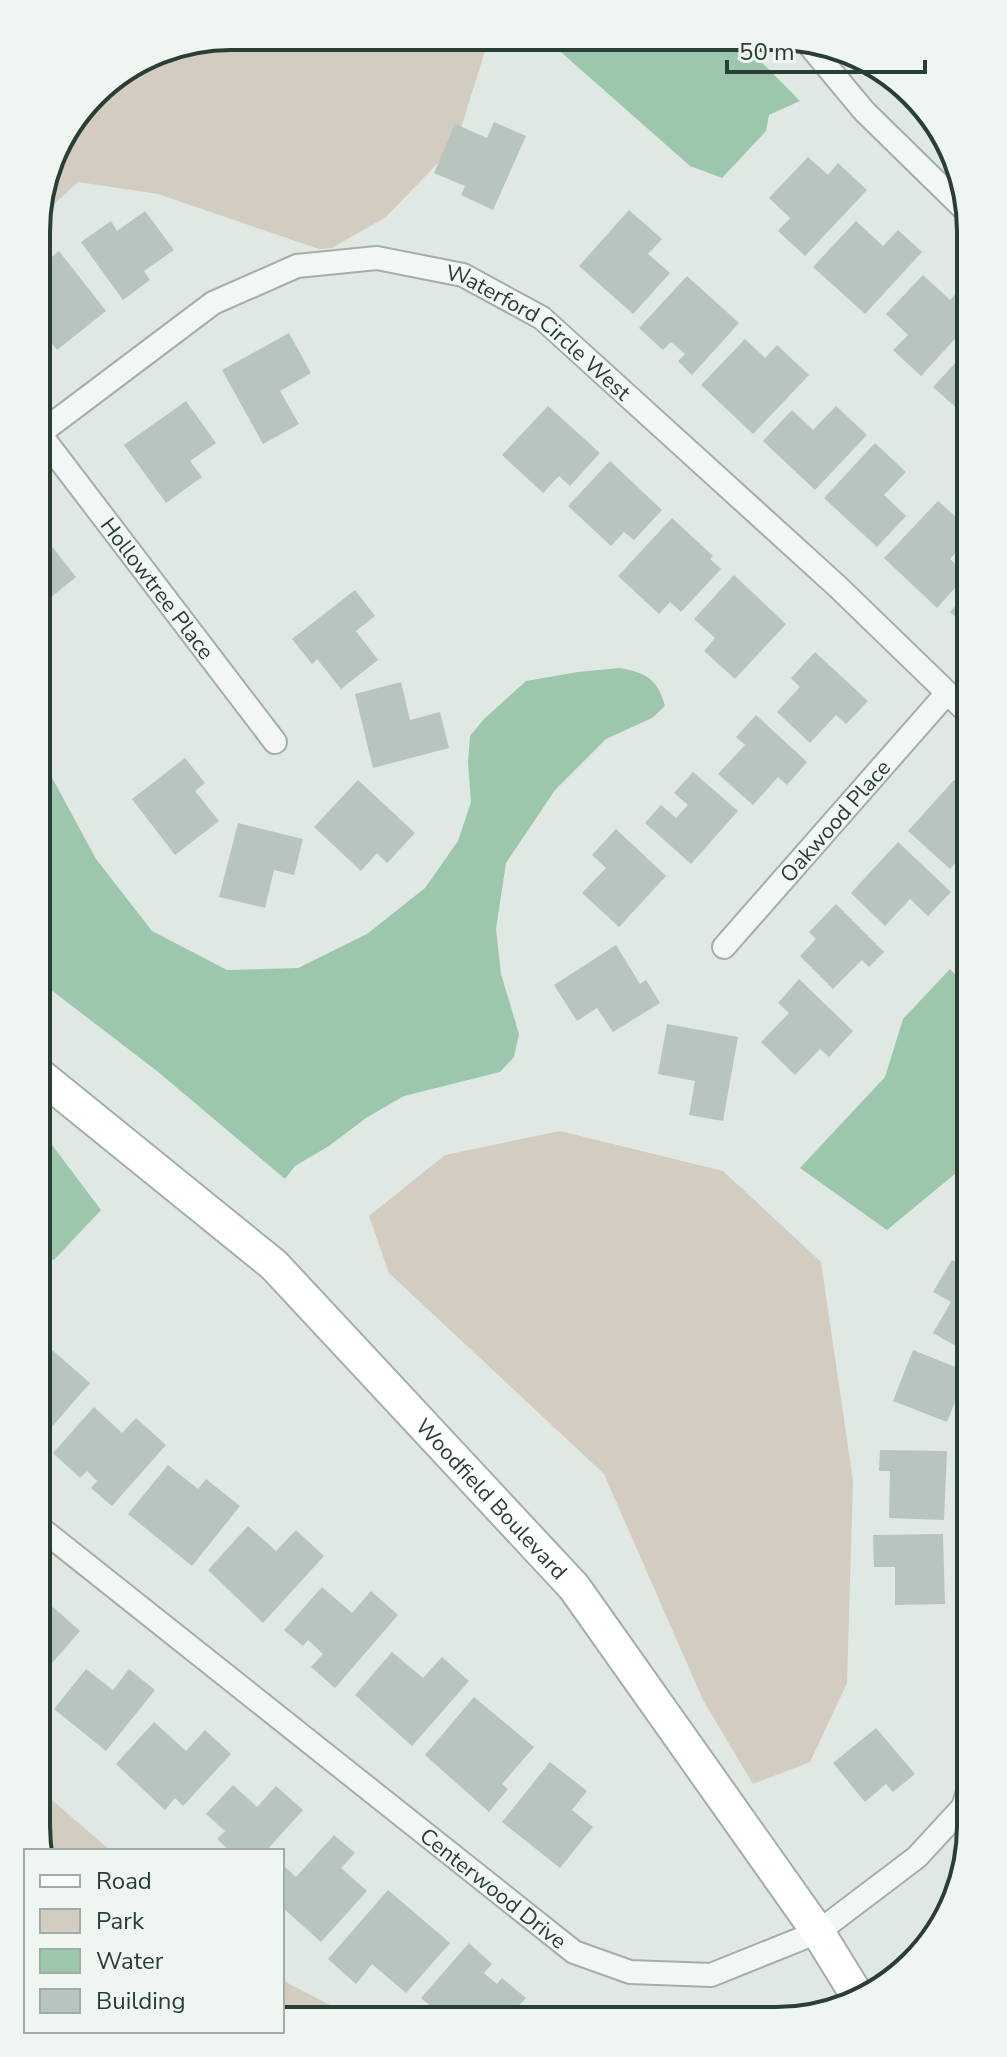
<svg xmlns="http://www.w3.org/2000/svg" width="1007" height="2057" font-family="'Nunito Sans',sans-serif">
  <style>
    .green { fill: #d2ccc1 }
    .water { fill: #9cc7ad }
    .building { fill: #b7c5be }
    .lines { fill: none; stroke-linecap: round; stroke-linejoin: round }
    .street-casing { stroke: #a2afa8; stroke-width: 26 }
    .secondary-casing { stroke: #a2afa8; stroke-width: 36 }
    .street { stroke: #f2f7f5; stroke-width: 22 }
    .secondary { stroke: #fff; stroke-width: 32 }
    .labels { text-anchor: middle; stroke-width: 7; stroke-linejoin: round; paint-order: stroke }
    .street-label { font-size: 22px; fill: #293f34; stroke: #eff6f2 }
    .rim { fill: none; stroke: #293f34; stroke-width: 4 }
  </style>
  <rect width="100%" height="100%" fill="#e0e8e4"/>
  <g class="green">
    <path d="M 231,36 L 489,38 L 456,144 L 386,217 L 332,248 L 319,249 L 158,194 L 78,182 L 38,219 L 38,206 L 56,145 L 102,85 L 157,51 Z"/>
    <path d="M 560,1131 L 723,1171 L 821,1262 L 853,1481 L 847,1683 L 810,1762 L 753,1784 L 703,1700 L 604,1474 L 389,1273 L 369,1216 L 445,1155 Z"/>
    <path d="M 46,1795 L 111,1851 L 46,1851 Z"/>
    <path d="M 282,1980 L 353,2017 L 282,2018 Z"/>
  </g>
  <g class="water">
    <path d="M 545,38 L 739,39 L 800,101 L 769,115 L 766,131 L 722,178 L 690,166 Z"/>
    <path d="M 620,668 C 646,673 658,679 665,706 L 652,718 L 606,739 L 555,790 L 506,863 L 496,929 L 501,974 L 519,1034 L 514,1057 L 500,1072 L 404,1096 L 366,1118 L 329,1146 L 295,1166 L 285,1179 L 157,1071 L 42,983 L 40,750 L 49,772 L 96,859 L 152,931 L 227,970 L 298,968 L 367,934 L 425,888 L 458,841 L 471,802 L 468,762 L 470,736 L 484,719 L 526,681 L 578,672 Z"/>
    <path d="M 950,969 L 966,986 L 967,1164 L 887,1230 L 800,1168 L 885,1077 L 903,1019 Z"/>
    <path d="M 42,1138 L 52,1145 L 101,1210 L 54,1260 L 43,1256 Z"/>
  </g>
  <g class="building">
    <path d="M 494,122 L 526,136 L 493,210 L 461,195 L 465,186 L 434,173 L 455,124 L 487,138 Z"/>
    <path d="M 808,157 L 828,175 L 838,163 L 867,190 L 805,256 L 778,231 L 790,218 L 769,198 Z"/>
    <path d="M 629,210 L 662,239 L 648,254 L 670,273 L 633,314 L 579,266 Z"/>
    <path d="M 145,211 L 174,250 L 144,271 L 150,280 L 123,300 L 81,242 L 111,221 L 117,231 Z"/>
    <path d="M 856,221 L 883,246 L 898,230 L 922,252 L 865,314 L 813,267 Z"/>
    <path d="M 59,251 L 106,311 L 57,350 L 38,326 L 38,268 Z"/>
    <path d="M 923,275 L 950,300 L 959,290 L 961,293 L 962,331 L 921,376 L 893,350 L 908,335 L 886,314 Z"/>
    <path d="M 687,276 L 739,323 L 692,375 L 678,361 L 685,354 L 671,342 L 663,350 L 639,328 Z"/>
    <path d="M 289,333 L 311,373 L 280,391 L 299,424 L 263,444 L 222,370 Z"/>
    <path d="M 745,339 L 765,358 L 777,345 L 809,375 L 753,434 L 701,385 Z"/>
    <path d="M 962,356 L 962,413 L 933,387 Z"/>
    <path d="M 186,401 L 216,443 L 190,461 L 202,477 L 166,503 L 124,445 Z"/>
    <path d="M 548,406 L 600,453 L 570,486 L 559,476 L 543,493 L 502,455 Z"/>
    <path d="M 836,406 L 867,435 L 815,490 L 763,441 L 792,410 L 813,430 Z"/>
    <path d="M 875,443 L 906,472 L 884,495 L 906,516 L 877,547 L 824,498 Z"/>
    <path d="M 610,461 L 662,510 L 634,540 L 624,532 L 611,546 L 568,506 Z"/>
    <path d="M 938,501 L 963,523 L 963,545 L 950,559 L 963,571 L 963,579 L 937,608 L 884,558 Z"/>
    <path d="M 672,518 L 713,556 L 710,559 L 721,569 L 681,612 L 670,602 L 659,614 L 618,576 Z"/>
    <path d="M 39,530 L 76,577 L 50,598 L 40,585 Z"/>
    <path d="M 734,575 L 786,624 L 735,679 L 704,651 L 715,638 L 694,619 Z"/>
    <path d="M 355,590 L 375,616 L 356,631 L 378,660 L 341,689 L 317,659 L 312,664 L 292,639 Z"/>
    <path d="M 963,598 L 963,624 L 950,612 Z"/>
    <path d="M 815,652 L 868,701 L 846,724 L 836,715 L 810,743 L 777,712 L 800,687 L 791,678 Z"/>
    <path d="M 401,682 L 410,720 L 440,712 L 449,748 L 373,768 L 355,694 Z"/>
    <path d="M 756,715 L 807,762 L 787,785 L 778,777 L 753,805 L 718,774 L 745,745 L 736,737 Z"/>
    <path d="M 185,758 L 205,783 L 195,791 L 219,821 L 175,855 L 132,799 Z"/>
    <path d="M 693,772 L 738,811 L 691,864 L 645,823 L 661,805 L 676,818 L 688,805 L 674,793 Z"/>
    <path d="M 358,780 L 415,833 L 387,863 L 377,853 L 361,871 L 314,827 Z"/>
    <path d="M 954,780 L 964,789 L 965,853 L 950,869 L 908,831 Z"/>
    <path d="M 238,823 L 303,839 L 294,875 L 274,870 L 265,908 L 219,897 Z"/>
    <path d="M 616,829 L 666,876 L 619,927 L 582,893 L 606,868 L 592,855 Z"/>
    <path d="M 898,842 L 951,892 L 928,916 L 910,899 L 885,926 L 851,893 Z"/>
    <path d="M 836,904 L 884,952 L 869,967 L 862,960 L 833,989 L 800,956 L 816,939 L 809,932 Z"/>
    <path d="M 616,945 L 640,984 L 646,980 L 660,1003 L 613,1032 L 597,1008 L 577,1021 L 554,985 Z"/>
    <path d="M 799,979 L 853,1031 L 829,1057 L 820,1049 L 795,1075 L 761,1042 L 789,1013 L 778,1003 Z"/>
    <path d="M 667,1024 L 738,1037 L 723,1121 L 689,1115 L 695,1081 L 658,1074 Z"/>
    <path d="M 952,1260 L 967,1268 L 968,1353 L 933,1333 L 951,1302 L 933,1292 Z"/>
    <path d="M 43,1342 L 90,1383 L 44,1436 L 44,1417 Z"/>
    <path d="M 913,1350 L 968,1372 L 968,1388 L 963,1400 L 957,1397 L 947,1422 L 893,1401 Z"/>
    <path d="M 94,1407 L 122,1433 L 136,1418 L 166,1445 L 112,1506 L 91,1488 L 97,1481 L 87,1471 L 80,1478 L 53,1453 Z"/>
    <path d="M 880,1450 L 947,1451 L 944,1520 L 889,1518 L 890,1471 L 879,1471 Z"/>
    <path d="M 168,1465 L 198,1489 L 206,1479 L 240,1506 L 192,1566 L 128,1514 Z"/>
    <path d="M 248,1526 L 276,1551 L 296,1530 L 324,1556 L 263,1623 L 208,1570 Z"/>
    <path d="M 943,1534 L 945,1604 L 895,1605 L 895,1567 L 874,1567 L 873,1535 Z"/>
    <path d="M 322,1587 L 352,1613 L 371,1591 L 398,1615 L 335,1688 L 311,1667 L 323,1654 L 308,1640 L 303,1646 L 284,1630 Z"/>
    <path d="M 53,1607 L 80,1631 L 45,1671 L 45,1608 L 49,1612 Z"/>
    <path d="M 392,1652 L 423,1678 L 442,1657 L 469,1681 L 412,1746 L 355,1695 Z"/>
    <path d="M 86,1669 L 113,1690 L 129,1669 L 155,1690 L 106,1751 L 54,1709 Z"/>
    <path d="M 474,1697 L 534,1747 L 502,1784 L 508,1789 L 489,1812 L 425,1755 Z"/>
    <path d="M 154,1722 L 186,1751 L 205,1730 L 231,1754 L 183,1806 L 175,1798 L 165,1810 L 116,1764 Z"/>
    <path d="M 876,1728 L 915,1774 L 893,1792 L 886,1784 L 865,1802 L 833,1763 Z"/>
    <path d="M 550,1762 L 587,1791 L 572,1810 L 593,1827 L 560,1868 L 502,1822 Z"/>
    <path d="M 233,1785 L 257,1807 L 276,1786 L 303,1810 L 266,1851 L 230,1851 L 217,1839 L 225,1831 L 206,1814 Z"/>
    <path d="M 334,1835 L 355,1853 L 341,1868 L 367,1891 L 321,1942 L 282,1907 L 282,1868 L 284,1866 L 296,1877 Z"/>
    <path d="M 388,1890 L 450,1943 L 406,1993 L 372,1964 L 356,1984 L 328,1959 Z"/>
    <path d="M 469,1943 L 492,1964 L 484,1973 L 497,1984 L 502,1978 L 526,1998 L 510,2015 L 442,2016 L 421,1998 Z"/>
  </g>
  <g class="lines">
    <g class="street-casing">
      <g id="street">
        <path d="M 805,40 L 864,111 L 961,206"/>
        <path id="s1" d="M 39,434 L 213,303 L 297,266 L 377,258 L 463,275 L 542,318 L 837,586 L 964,709"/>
        <path id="s2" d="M 40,434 L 275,742"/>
        <path id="s3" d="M 724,947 L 947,693"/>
        <path id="s4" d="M 44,1531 L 574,1952 L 630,1972 L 711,1975 L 818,1932 L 917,1857 L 963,1807 L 970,1786"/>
      </g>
    </g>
    <g class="secondary-casing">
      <g id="secondary">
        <path id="s5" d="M 42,1077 L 274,1265 L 574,1587 L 818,1932 L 858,1997"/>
      </g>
    </g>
    <use href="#street" class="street"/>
    <use href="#secondary" class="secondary"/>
  </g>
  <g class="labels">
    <g class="street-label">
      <text dy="8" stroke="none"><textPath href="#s1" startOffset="572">Waterford Circle West</textPath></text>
      <text dy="8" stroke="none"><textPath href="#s2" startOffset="194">Hollowtree Place</textPath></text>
      <text dy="8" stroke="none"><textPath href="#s3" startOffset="168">Oakwood Place</textPath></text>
      <text dy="8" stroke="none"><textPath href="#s5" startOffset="618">Woodfield Boulevard</textPath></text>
      <text dy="8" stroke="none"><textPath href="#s4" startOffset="574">Centerwood Drive</textPath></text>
    </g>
  </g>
  <path d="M0 0H1007V2057H0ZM231 50H776A181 181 0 0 1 957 231V1826A181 181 0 0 1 776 2007H231A181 181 0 0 1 50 1826V231A181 181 0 0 1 231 50Z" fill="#eff6f2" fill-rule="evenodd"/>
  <path class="rim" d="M231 50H776A181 181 0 0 1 957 231V1826A181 181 0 0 1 776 2007H231A181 181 0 0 1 50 1826V231A181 181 0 0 1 231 50Z"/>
  <rect x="24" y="1849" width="260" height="184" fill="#eff6f2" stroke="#a0ada6" stroke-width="2"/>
  <rect x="40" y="1875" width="40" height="12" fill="#ffffff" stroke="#a0ada6" stroke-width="2"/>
  <text x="96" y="1889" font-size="24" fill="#293f34">Road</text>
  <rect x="40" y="1909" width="40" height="24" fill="#d2ccc1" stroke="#a0ada6" stroke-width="2"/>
  <text x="96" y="1929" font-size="24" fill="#293f34">Park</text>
  <rect x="40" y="1949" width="40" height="24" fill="#9cc7ad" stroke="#a0ada6" stroke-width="2"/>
  <text x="96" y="1969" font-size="24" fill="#293f34">Water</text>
  <rect x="40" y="1989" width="40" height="24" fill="#b7c5be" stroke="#a0ada6" stroke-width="2"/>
  <text x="96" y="2009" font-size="24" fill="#293f34">Building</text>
  <path d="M727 60v12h198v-12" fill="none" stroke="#293f34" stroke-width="4"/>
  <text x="739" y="60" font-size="24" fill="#293f34" stroke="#eff6f2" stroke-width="6" paint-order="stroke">50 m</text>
</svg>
